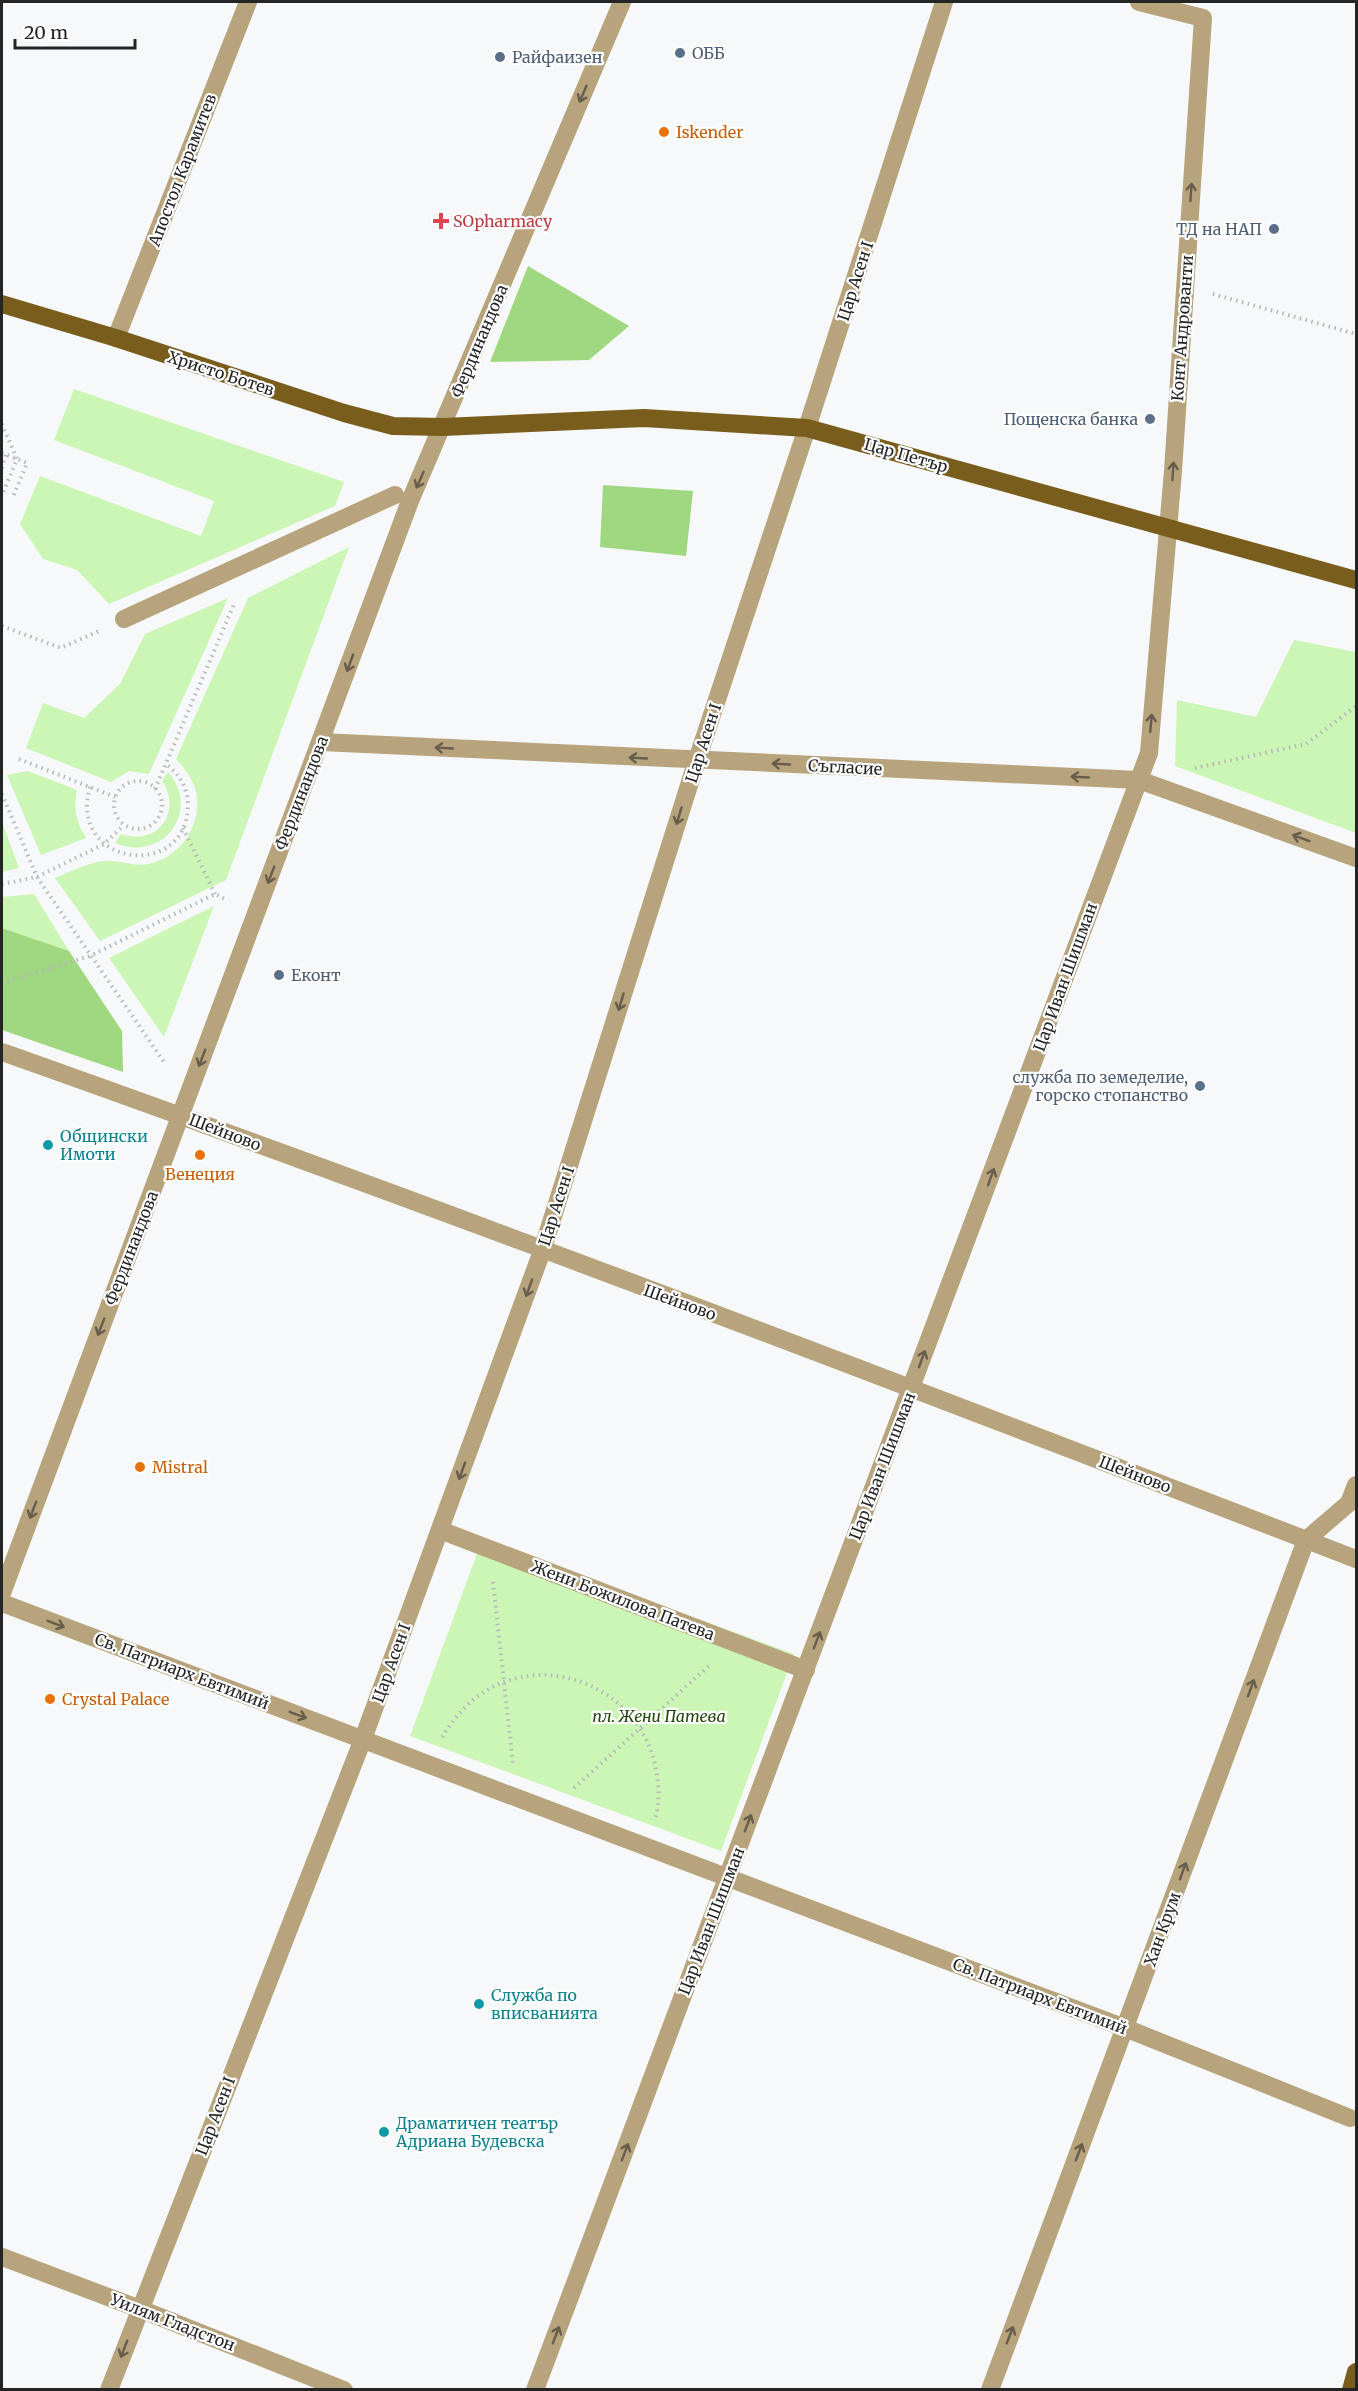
<svg xmlns="http://www.w3.org/2000/svg" width="1358" height="2391" font-family="Merriweather,serif">
  <style>
    .green { fill: #ccf6b6 }
    .forest { fill: #a0d881 }
    .lines { fill: none; stroke-linecap: round; stroke-linejoin: round }
    .path { stroke: #b6b7b8; stroke-width: 4; stroke-dasharray: 1.5 4.5; stroke-linecap: butt }
    .minor { stroke: #b7a37c; stroke-width: 18 }
    .major { stroke: #795d1c; stroke-width: 18 }
    .oneway { stroke: #665d4c }
    .service-dot { fill: #5c6f8a; stroke: #fff; stroke-width: 2 }
    .food-dot { fill: #e8710a; stroke: #fff; stroke-width: 2 }
    .health-dot { fill: #e0444e; stroke: #fff; stroke-width: 2 }
    .culture-dot { fill: #0f9aa8; stroke: #fff; stroke-width: 2 }
    .labels { text-anchor: middle; stroke-width: 4.5; stroke-linejoin: round; paint-order: stroke }
    .service-label { font-size: 16px; fill: #4e5e75; stroke: #fff; text-anchor: start }
    .food-label { font-size: 16px; fill: #c56008; stroke: #fff; text-anchor: start }
    .street-label { font-size: 16px; fill: #242425; stroke: #fff }
    .health-label { font-size: 16px; fill: #be3a42; stroke: #fff; text-anchor: start }
    .culture-label { font-size: 16px; fill: #0d838f; stroke: #fff; text-anchor: start }
    .park-label { font-size: 16px; font-style: italic; fill: #24470a; stroke: #fff }
  </style>
  <rect width="100%" height="100%" fill="#f7f8f9"/>
  <g class="green">
    <path d="M 74,389 L 344,482 L 335,506 L 109,604 L 77,570 L 43,559 L 20,524 L 40,476 L 201,536 L 214,501 L 54,440 Z"/>
    <path d="M 349,547 L 226,880 L 100,941 L 55,878 C 70,872 87,863 103,861 C 118,859 133,867 149,864 C 183,857 206,819 194,785 C 190,775 183,767 176,759 L 248,598 Z"/>
    <path d="M 228,598 L 149,774 L 129,771 L 111,782 L 26,748 L 43,703 L 84,718 L 120,684 L 145,634 Z"/>
    <path d="M 1294,640 L 1356,652 L 1356,833 L 1175,766 L 1177,700 L 1256,717 Z"/>
    <path d="M 28,771 L 77,790 C 73,808 76,822 86,838 L 41,855 L 7,775 Z"/>
    <path d="M 168,772 C 202,811 163,863 115,843 L 121,834 C 157,847 183,812 162,781 Z"/>
    <path d="M 2,822 L 19,868 L 2,872 Z"/>
    <path d="M 34,894 L 69,951 L 2,928 L 2,897 Z"/>
    <path d="M 214,906 L 164,1037 L 109,958 Z"/>
    <path d="M 482,1540 L 794,1654 L 721,1851 L 410,1736 Z"/>
  </g>
  <g class="forest">
    <path d="M 528,266 L 629,326 L 589,360 L 490,362 Z"/>
    <path d="M 603,485 L 693,491 L 686,556 L 600,547 Z"/>
    <path d="M 2,928 L 69,951 L 122,1031 L 123,1072 L 2,1030 Z"/>
  </g>
  <g class="lines">
    <g class="path">
      <path d="M 1213,294 L 1356,334"/>
      <path d="M 2,424 L 17,459 L 3,493"/>
      <path d="M 2,453 L 27,463 L 13,497"/>
      <path d="M 2,468 L 6,455"/>
      <path d="M 2,626 L 61,648 L 99,631"/>
      <path d="M 19,759 L 115,797"/>
      <path d="M 1195,768 L 1306,744 L 1356,706"/>
      <circle cx="138" cy="805" r="24"/>
      <path d="M 90,787 C 67,866 186,882 188,806 C 188,787 179,774 165,763"/>
      <path d="M 155,789 L 235,602"/>
      <path d="M 2,794 L 37,877 L 164,1062"/>
      <path d="M 183,828 L 215,894"/>
      <path d="M 2,884 L 37,877 L 104,844 L 124,825"/>
      <path d="M 2,983 L 90,956 L 215,894 L 225,899"/>
      <path d="M 493,1582 L 513,1765"/>
      <path d="M 442,1737 C 452,1722 463,1707 478,1696 C 546,1647 641,1689 656,1769 C 659,1785 660,1803 655,1819"/>
      <path d="M 574,1788 L 711,1664"/>
    </g>
    <g class="minor">
      <path d="M 116,338 L 248,2"/>
      <path d="M 124,619 L 395,495"/>
      <path d="M 321,742 L 1139,780 L 1356,858"/>
      <path d="M 2,1052 C 456,1213 907,1386 1356,1559"/>
      <path d="M 440,1530 L 806,1670"/>
      <path d="M 2,1593 L 410,501 L 622,2"/>
      <path d="M 2,1603 L 1125,2028 L 1350,2118"/>
      <path d="M 2,2257 L 140,2309 L 344,2390"/>
      <path d="M 109,2390 L 363,1739 L 542,1251 L 697,760 L 807,428 L 944,2"/>
      <path d="M 535,2390 L 1149,753 L 1173,471 L 1203,18 L 1139,2"/>
      <path d="M 990,2390 L 1306,1540 L 1349,1503 L 1356,1485"/>
    </g>
    <g class="major">
      <path d="M 2,304 L 116,338 L 344,413 L 393,426 L 443,427 L 644,418 L 807,428 L 1356,580"/>
      <path d="M 1351,2390 L 1356,2372"/>
    </g>
  </g>
  <defs><path id="oneway-shaft" d="M-6 0H5M1.5-3L5.5 0L1.5 3" fill="none" stroke-width="1.6" stroke-linecap="round" stroke-linejoin="round" transform="scale(1.5)"/></defs>
  <g class="oneway">
    <use href="#oneway-shaft" transform="translate(583 94) rotate(113)"/>
    <use href="#oneway-shaft" transform="translate(1191 192) rotate(-86)"/>
    <use href="#oneway-shaft" transform="translate(1173 471) rotate(-86)"/>
    <use href="#oneway-shaft" transform="translate(420 480) rotate(114)"/>
    <use href="#oneway-shaft" transform="translate(350 663) rotate(110)"/>
    <use href="#oneway-shaft" transform="translate(1151 723) rotate(-85)"/>
    <use href="#oneway-shaft" transform="translate(444 748) rotate(-177)"/>
    <use href="#oneway-shaft" transform="translate(638 758) rotate(-177)"/>
    <use href="#oneway-shaft" transform="translate(781 764) rotate(-177)"/>
    <use href="#oneway-shaft" transform="translate(1080 777) rotate(-177)"/>
    <use href="#oneway-shaft" transform="translate(679 816) rotate(107)"/>
    <use href="#oneway-shaft" transform="translate(1301 838) rotate(-160)"/>
    <use href="#oneway-shaft" transform="translate(271 875) rotate(111)"/>
    <use href="#oneway-shaft" transform="translate(621 1002) rotate(107)"/>
    <use href="#oneway-shaft" transform="translate(202 1058) rotate(111)"/>
    <use href="#oneway-shaft" transform="translate(991 1177) rotate(-70)"/>
    <use href="#oneway-shaft" transform="translate(529 1288) rotate(110)"/>
    <use href="#oneway-shaft" transform="translate(101 1327) rotate(111)"/>
    <use href="#oneway-shaft" transform="translate(922 1359) rotate(-70)"/>
    <use href="#oneway-shaft" transform="translate(462 1471) rotate(110)"/>
    <use href="#oneway-shaft" transform="translate(33 1510) rotate(111)"/>
    <use href="#oneway-shaft" transform="translate(56 1624) rotate(21)"/>
    <use href="#oneway-shaft" transform="translate(817 1640) rotate(-69)"/>
    <use href="#oneway-shaft" transform="translate(1251 1688) rotate(-70)"/>
    <use href="#oneway-shaft" transform="translate(298 1715) rotate(21)"/>
    <use href="#oneway-shaft" transform="translate(748 1823) rotate(-69)"/>
    <use href="#oneway-shaft" transform="translate(1183 1871) rotate(-70)"/>
    <use href="#oneway-shaft" transform="translate(625 2152) rotate(-69)"/>
    <use href="#oneway-shaft" transform="translate(1079 2152) rotate(-69)"/>
    <use href="#oneway-shaft" transform="translate(556 2335) rotate(-69)"/>
    <use href="#oneway-shaft" transform="translate(1010 2335) rotate(-69)"/>
    <use href="#oneway-shaft" transform="translate(124 2349) rotate(111)"/>
  </g>
  <g class="service-dot">
    <circle cx="680" cy="53" r="6"/>
    <circle cx="500" cy="57" r="6"/>
    <circle cx="1274" cy="229" r="6"/>
    <circle cx="1150" cy="419" r="6"/>
    <circle cx="279" cy="975" r="6"/>
    <circle cx="1200" cy="1086" r="6"/>
  </g>
  <g class="food-dot">
    <circle cx="664" cy="132" r="6"/>
    <circle cx="200" cy="1155" r="6"/>
    <circle cx="140" cy="1467" r="6"/>
    <circle cx="50" cy="1699" r="6"/>
  </g>
  <path class="health-dot" d="M438 212h6v6h6v6h-6v6h-6v-6h-6v-6h6z"/>
  <g class="culture-dot">
    <circle cx="48" cy="1145" r="6"/>
    <circle cx="479" cy="2004" r="6"/>
    <circle cx="384" cy="2132" r="6"/>
  </g>
  <g class="labels">
    <g class="service-label">
      <text x="692" y="59">ОББ</text>
      <text x="512" y="63">Райфаизен</text>
      <text x="1262" y="235" text-anchor="end">ТД на НАП</text>
      <text x="1138" y="425" text-anchor="end">Пощенска банка</text>
      <text x="291" y="981">Еконт</text>
      <text x="1188" y="1083" text-anchor="end">служба по земеделие,<tspan x="1188" dy="18">горско стопанство</tspan></text>
    </g>
    <g class="food-label">
      <text x="676" y="138">Iskender</text>
      <text x="200" y="1180" text-anchor="middle">Венеция</text>
      <text x="152" y="1473">Mistral</text>
      <text x="62" y="1705">Crystal Palace</text>
    </g>
    <g class="street-label">
      <text transform="translate(182 170) rotate(-69)" y="6">Апостол Карамитев</text>
      <text transform="translate(855 281) rotate(-72)" y="6">Цар Асен I</text>
      <text transform="translate(1182 328) rotate(-86)" y="6">Конт Андрованти</text>
      <text transform="translate(479 341) rotate(-67)" y="6">Фердинандова</text>
      <text transform="translate(221 373) rotate(18)" y="6">Христо Ботев</text>
      <text transform="translate(906 455) rotate(16)" y="6">Цар Петър</text>
      <text transform="translate(703 743) rotate(-72)" y="6">Цар Асен I</text>
      <text transform="translate(845 767) rotate(3)" y="6">Съгласие</text>
      <text transform="translate(301 793) rotate(-69)" y="6">Фердинандова</text>
      <text transform="translate(1065 977) rotate(-70)" y="6">Цар Иван Шишман</text>
      <text transform="translate(225 1132) rotate(21)" y="6">Шейново</text>
      <text transform="translate(556 1206) rotate(-72)" y="6">Цар Асен I</text>
      <text transform="translate(131 1248) rotate(-69)" y="6">Фердинандова</text>
      <text transform="translate(680 1302) rotate(20)" y="6">Шейново</text>
      <text transform="translate(882 1466) rotate(-69)" y="6">Цар Иван Шишман</text>
      <text transform="translate(1135 1474) rotate(21)" y="6">Шейново</text>
      <text transform="translate(623 1600) rotate(21)" y="6">Жени Божилова Патева</text>
      <text transform="translate(391 1663) rotate(-70)" y="6">Цар Асен I</text>
      <text transform="translate(182 1671) rotate(21)" y="6">Св. Патриарх Евтимий</text>
      <text transform="translate(711 1921) rotate(-69)" y="6">Цар Иван Шишман</text>
      <text transform="translate(1162 1929) rotate(-70)" y="6">Хан Крум</text>
      <text transform="translate(1040 1996) rotate(21)" y="6">Св. Патриарх Евтимий</text>
      <text transform="translate(215 2116) rotate(-69)" y="6">Цар Асен I</text>
      <text transform="translate(173 2322) rotate(21)" y="6">Уилям Гладстон</text>
    </g>
    <g class="health-label">
      <text x="453" y="227">SOpharmacy</text>
    </g>
    <g class="culture-label">
      <text x="60" y="1142">Общински<tspan x="60" dy="18">Имоти</tspan></text>
      <text x="491" y="2001">Служба по<tspan x="491" dy="18">вписванията</tspan></text>
      <text x="396" y="2129">Драматичен театър<tspan x="396" dy="18">Адриана Будевска</tspan></text>
    </g>
    <g class="park-label">
      <text x="659" y="1722">пл. Жени Патева</text>
    </g>
  </g>
  <rect width="1358" height="2391" fill="none" stroke="#242425" stroke-width="6"/>
  <path d="M15 39v9h120v-9" fill="none" stroke="#242425" stroke-width="3"/>
  <text x="24" y="39" font-size="18" fill="#242425" stroke="#ffffff" stroke-width="4.5" paint-order="stroke">20 m</text>
</svg>
